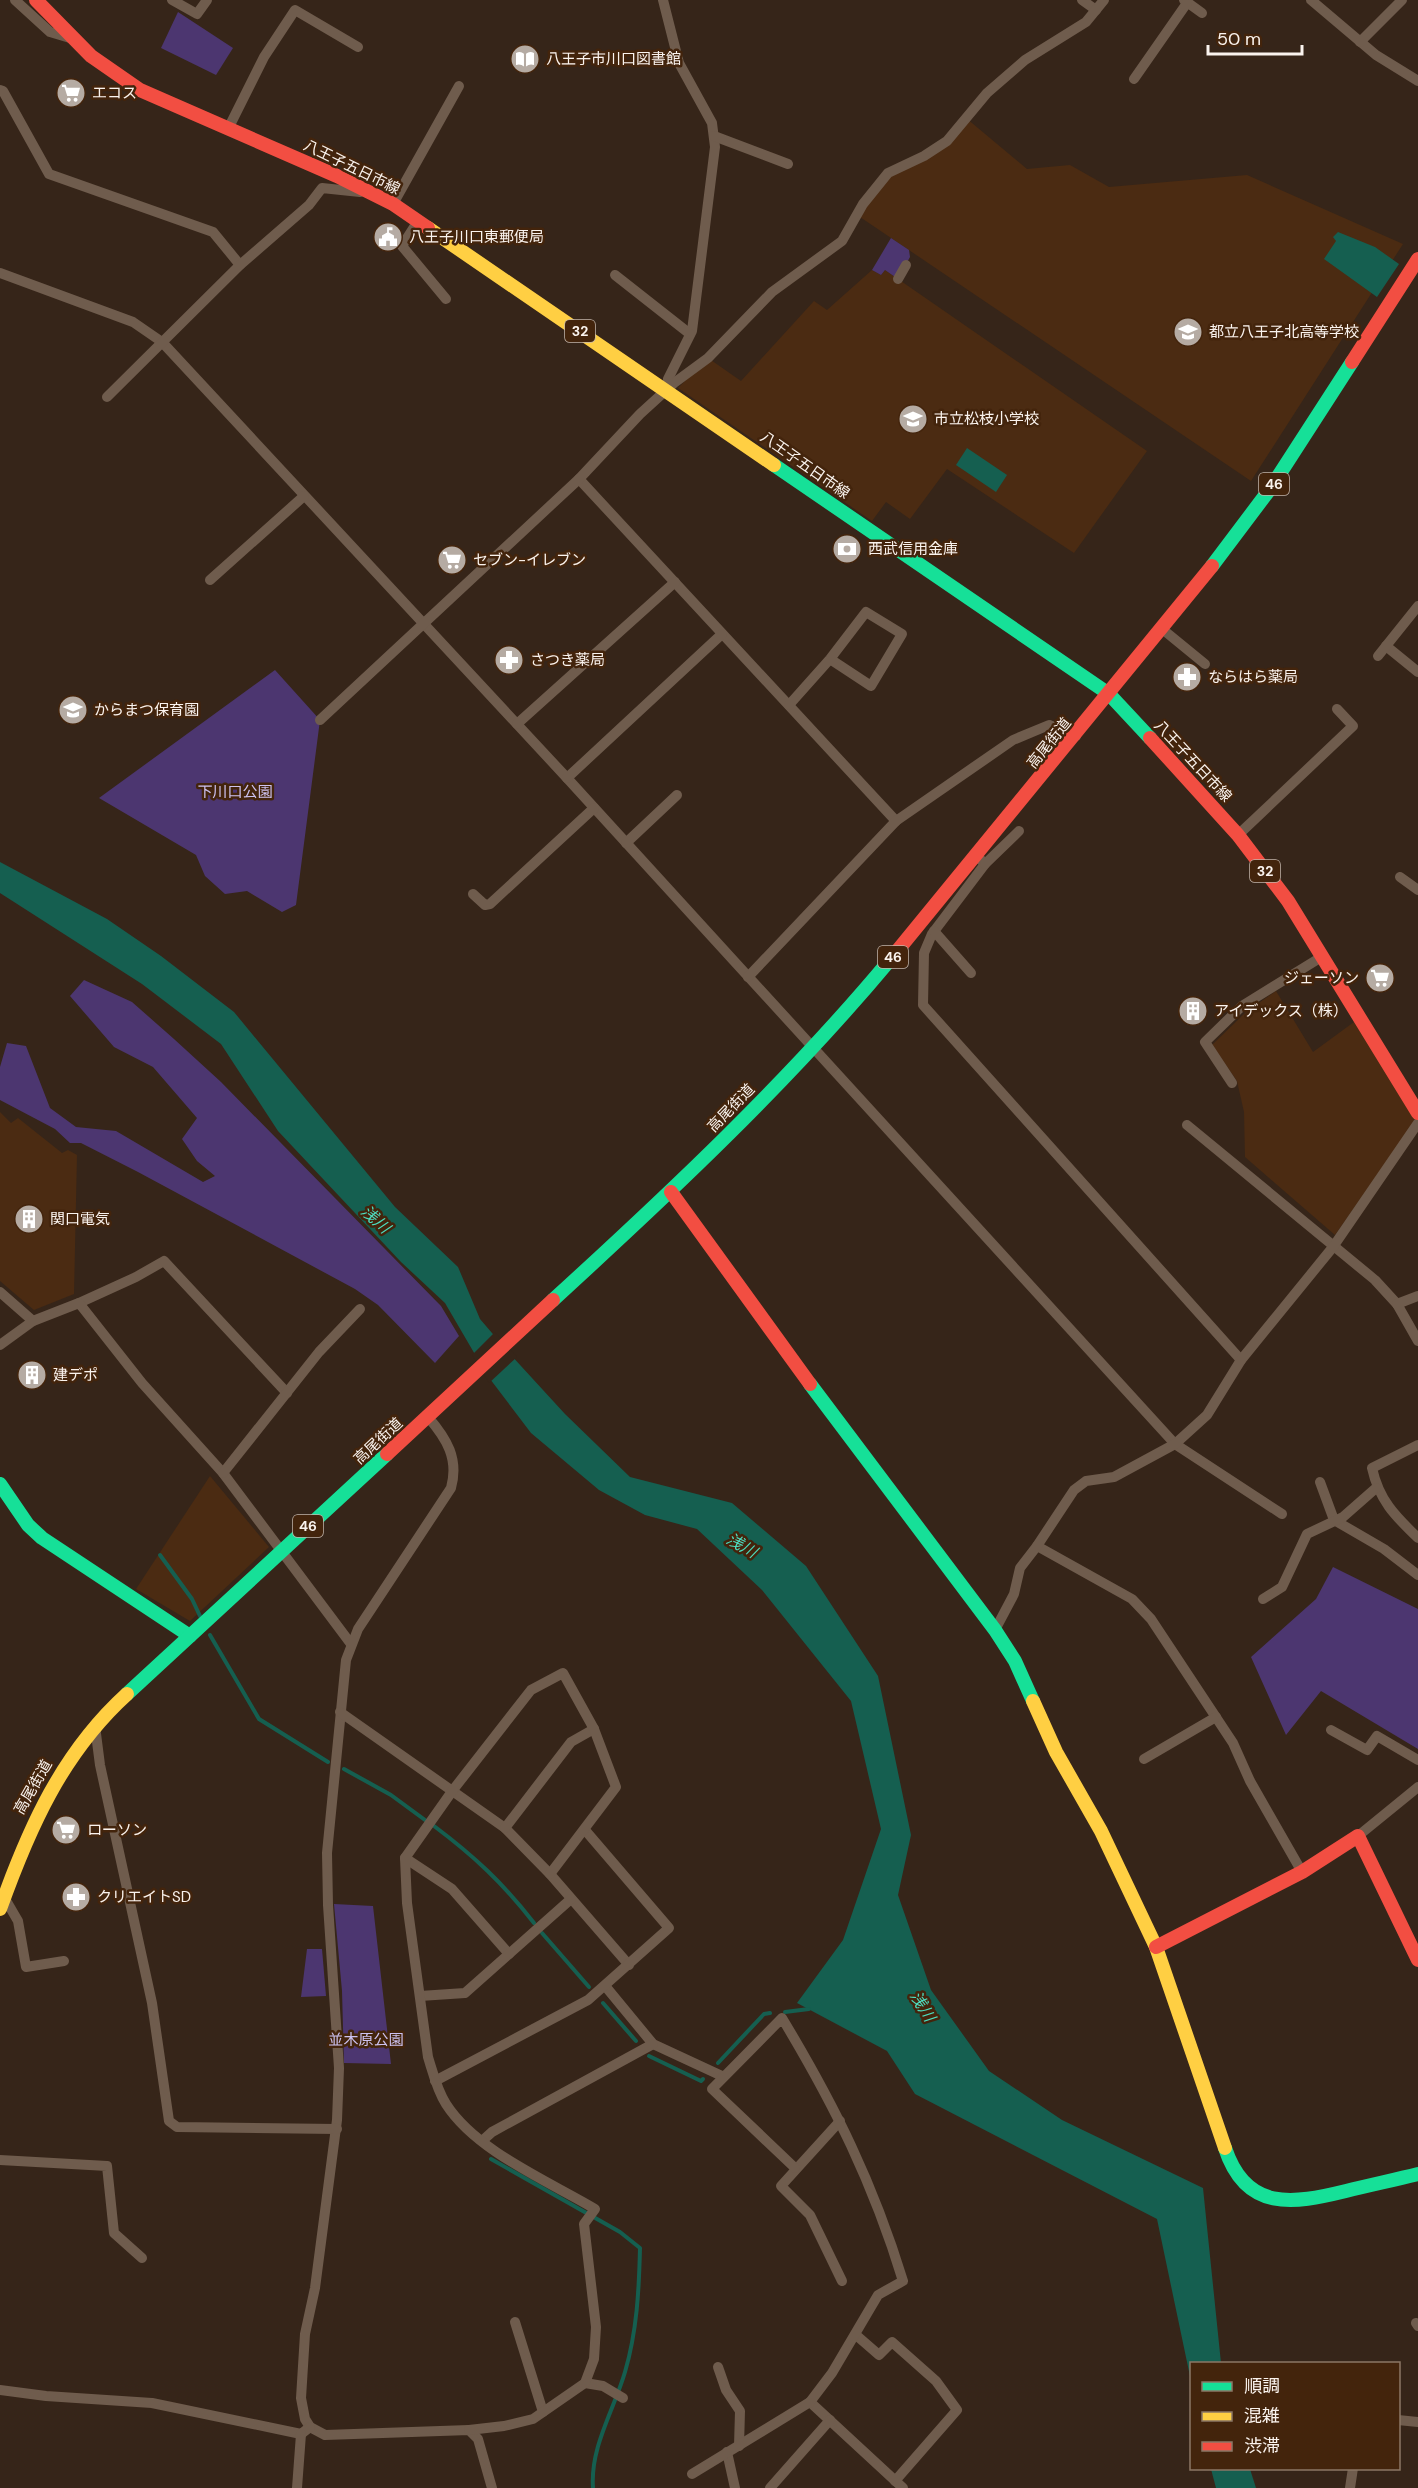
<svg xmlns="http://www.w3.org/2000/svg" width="1418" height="2488" font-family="'DM Sans','Noto Sans JP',sans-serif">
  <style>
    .built { fill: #4b2b12 }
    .green { fill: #4c3670 }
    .water { fill: #155f50 }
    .pier { fill: #362519 }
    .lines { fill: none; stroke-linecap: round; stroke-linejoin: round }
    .stream { stroke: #155f50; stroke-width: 4 }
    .street { stroke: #6f5c4d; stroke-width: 10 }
    .fast { stroke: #16e098; stroke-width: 14 }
    .slow { stroke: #ffcf43; stroke-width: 14 }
    .jam { stroke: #f24e42; stroke-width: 14 }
    .labels { text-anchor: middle; stroke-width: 5; stroke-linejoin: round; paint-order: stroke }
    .shield { fill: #43240c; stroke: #c3b5aa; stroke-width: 1.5 }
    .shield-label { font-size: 14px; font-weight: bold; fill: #faf3ee }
    .poi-label { font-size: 15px; fill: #faf3ee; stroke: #43240c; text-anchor: start }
    .street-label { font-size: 15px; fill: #faf3ee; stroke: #43240c }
    .park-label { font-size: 15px; fill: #cdc2f0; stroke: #43240c }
    .water-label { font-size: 16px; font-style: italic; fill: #4dddbf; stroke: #43240c }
  </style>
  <rect width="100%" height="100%" fill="#362519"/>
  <g class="built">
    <path d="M 966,118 L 1027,169 L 1070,165 L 1109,187 L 1247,175 L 1403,244 L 1251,481 L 857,215 L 888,173 L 924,156 Z"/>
    <path d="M 872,270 L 881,275 L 885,270 L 1147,451 L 1074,553 L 947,469 L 910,519 L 886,502 L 872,521 L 678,388 L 708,358 L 741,381 L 814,301 L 827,310 Z"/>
    <path d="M 1276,991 L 1313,1052 L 1354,1022 L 1415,1121 L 1335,1235 L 1245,1157 L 1244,1112 L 1237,1081 L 1212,1045 L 1246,1012 Z"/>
    <path d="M 0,1112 L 11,1123 L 18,1118 L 62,1153 L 68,1150 L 77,1155 L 74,1294 L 34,1310 L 0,1281 Z"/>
    <path d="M 210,1476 L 269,1547 L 190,1621 L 136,1589 Z"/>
  </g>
  <g class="green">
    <path d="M 178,12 L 233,48 L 216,75 L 161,48 Z"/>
    <path d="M 891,238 L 909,250 L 910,257 L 898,279 L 885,270 L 881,275 L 872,270 Z"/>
    <path d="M 275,670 L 320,720 L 296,905 L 282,912 L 247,891 L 225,894 L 205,876 L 196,855 L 99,798 Z"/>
    <path d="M 84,980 L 132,1002 L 174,1039 L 221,1082 L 441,1306 L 459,1336 L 435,1363 L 378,1305 L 355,1289 L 138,1172 L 81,1143 L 70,1143 L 55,1129 L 0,1100 L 0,1067 L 7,1043 L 26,1046 L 50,1108 L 76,1127 L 116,1131 L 203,1182 L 215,1176 L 197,1161 L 182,1139 L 197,1118 L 153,1067 L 114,1047 L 70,996 Z"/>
    <path d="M 1333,1567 L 1418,1609 L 1418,1749 L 1321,1691 L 1286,1735 L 1251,1657 L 1316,1599 Z"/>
    <path d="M 334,1904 L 373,1906 L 391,2064 L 344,2063 L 342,1991 Z"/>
    <path d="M 307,1949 L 322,1949 L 326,1996 L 301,1997 Z"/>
  </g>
  <g class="water">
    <path d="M 1338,232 L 1375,247 L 1399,264 L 1377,297 L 1324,259 L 1336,241 L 1333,237 Z"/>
    <path d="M 967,448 L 1007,475 L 996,492 L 956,465 Z"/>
    <path d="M 0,862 L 107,919 L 161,956 L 234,1012 L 395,1207 L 458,1267 L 480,1319 L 510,1354 L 565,1414 L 630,1477 L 732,1503 L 806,1566 L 878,1676 L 911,1835 L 898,1895 L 931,1990 L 989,2071 L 1062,2120 L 1203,2188 L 1221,2363 L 1192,2364 L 1191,2381 L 1157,2219 L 915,2094 L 887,2051 L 797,2003 L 843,1940 L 881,1829 L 851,1701 L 762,1590 L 697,1529 L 645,1515 L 599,1490 L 531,1433 L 487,1375 L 445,1303 L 401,1262 L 278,1131 L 221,1044 L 142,984 L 0,893 Z"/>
    <path d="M 1211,2469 L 1250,2469 L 1256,2488 L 1216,2488 Z"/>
  </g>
  <path class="pier" d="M 495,1332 L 517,1357 L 489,1383 L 472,1355 Z"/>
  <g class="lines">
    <g class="stream">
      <path d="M 160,1555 L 192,1599 L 200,1616"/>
      <path d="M 210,1635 L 259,1719 L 328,1762"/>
      <path d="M 344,1769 L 391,1795 L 425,1820"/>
      <path d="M 434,1826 C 474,1856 503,1883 534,1923"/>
      <path d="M 542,1933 L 589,1987"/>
      <path d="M 603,2003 L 636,2041"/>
      <path d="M 785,2012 L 809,2009"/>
      <path d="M 649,2056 L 701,2081 L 703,2079"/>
      <path d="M 718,2063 L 764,2014 L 770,2013"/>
      <path d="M 491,2159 L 620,2232 L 640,2248 C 639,2290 637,2331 625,2372 C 614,2410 590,2447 593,2488"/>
    </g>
    <g class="street">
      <path d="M 15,0 L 50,32 L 70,38"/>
      <path d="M 172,0 L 197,14 L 207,0"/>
      <path d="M 663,0 L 679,63 L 712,123 L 715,147 L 692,331 L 668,379 L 667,389"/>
      <path d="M 1082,0 L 1096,10"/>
      <path d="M 1184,0 L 1202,13"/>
      <path d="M 1311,0 L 1376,55 L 1418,81"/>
      <path d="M 1360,42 L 1402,0"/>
      <path d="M 1134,79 L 1187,3"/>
      <path d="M 0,90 L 3,91 L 49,174 L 213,232 L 240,265"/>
      <path d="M 228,129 L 264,57 L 295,10 L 358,47"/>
      <path d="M 714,136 L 788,164"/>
      <path d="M 393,204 L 459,86"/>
      <path d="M 418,221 L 402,246 L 446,299"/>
      <path d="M 0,273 L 133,322 L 162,342 L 567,778 L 1175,1444 L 1282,1514"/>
      <path d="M 615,275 L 690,334"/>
      <path d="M 898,279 L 906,265"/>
      <path d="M 107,397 L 240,265 L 309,205 L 322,188 L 360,192"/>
      <path d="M 579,479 L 896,821"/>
      <path d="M 210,580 L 304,496"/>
      <path d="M 1161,628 L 1205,664"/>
      <path d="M 1386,646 L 1418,672"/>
      <path d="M 1378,656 L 1418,606"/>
      <path d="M 789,705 L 830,659 L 866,612 L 902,634 L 871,686 L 830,659"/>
      <path d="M 320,720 L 579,479 L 640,414 L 674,383 L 708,358 L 772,292 L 842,241 L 863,204 L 888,173 L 924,156 L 947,141 L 987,93 L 1025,60 L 1086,22 L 1104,0"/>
      <path d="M 517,724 L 675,582"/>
      <path d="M 567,778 L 722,634"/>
      <path d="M 1238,835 L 1353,726 L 1337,709"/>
      <path d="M 626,843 L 677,795"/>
      <path d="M 977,856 L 985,864 L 932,934 L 924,953 L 923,1005 L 1241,1360"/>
      <path d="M 985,864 L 1019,831"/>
      <path d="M 1400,877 L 1418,890"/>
      <path d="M 473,894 L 485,905 L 490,904 L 594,808"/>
      <path d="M 934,931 L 971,973"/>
      <path d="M 748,977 L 896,821 L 1013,740 L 1049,725 L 1076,736"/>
      <path d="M 1232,1083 L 1205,1042 L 1242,1006 L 1323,956"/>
      <path d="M 1187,1125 L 1375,1280 L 1397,1304"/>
      <path d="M 0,1292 L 33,1321"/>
      <path d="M 1418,1296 L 1397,1304 L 1418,1341"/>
      <path d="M 79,1303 L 136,1277 L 164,1261 L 287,1393"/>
      <path d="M 0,1345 L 33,1321 L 79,1303 L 142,1383 L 223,1473 L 351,1644"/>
      <path d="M 428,1417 C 447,1439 459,1459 451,1488 L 358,1629 L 346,1660 L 327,1853 L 328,1905 L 339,2068 L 337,2120 L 315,2288 L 305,2334 L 301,2398 L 305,2419 L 310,2427 L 325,2435 L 469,2430 L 478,2439 L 492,2488"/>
      <path d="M 1418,1445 L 1372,1468 C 1379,1500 1395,1516 1418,1538"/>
      <path d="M 223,1473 L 319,1352 L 360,1309"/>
      <path d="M 1320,1482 L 1334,1520 L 1384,1549 L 1418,1575"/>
      <path d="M 1037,1546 L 1132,1599 L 1151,1619 L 1233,1743 L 1250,1781 L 1302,1872"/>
      <path d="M 1263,1599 L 1282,1587 L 1307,1534 L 1343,1517 L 1376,1488"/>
      <path d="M 995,1630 L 1014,1594 L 1020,1568 L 1037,1546 L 1074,1490 L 1086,1481 L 1114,1477 L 1175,1444 L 1207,1415 L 1241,1360 L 1333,1247 L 1418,1123"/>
      <path d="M 340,1712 L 505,1828 L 550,1874 L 629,1965"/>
      <path d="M 95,1726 L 100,1765 L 152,2003 L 169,2121 L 177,2127 L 337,2129"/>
      <path d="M 1331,1730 L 1367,1750 L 1377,1736 L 1418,1760"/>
      <path d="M 1144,1759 L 1216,1717"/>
      <path d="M 505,1828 L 571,1742 L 594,1729"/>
      <path d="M 1358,1836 L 1418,1787"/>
      <path d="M 405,1858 L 452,1889 L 509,1954"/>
      <path d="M 4,1897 L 18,1921 L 26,1967 L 64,1961"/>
      <path d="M 606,1987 L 653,2044 L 722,2076"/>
      <path d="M 420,1996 L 465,1993 L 571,1899"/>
      <path d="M 435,2081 L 588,2000 L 669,1928 L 585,1830"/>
      <path d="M 840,2121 L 781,2186 L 810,2215 L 842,2281"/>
      <path d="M 482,2141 L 492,2132 L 653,2044"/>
      <path d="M 0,2160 L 107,2166 L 114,2233 L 142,2258"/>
      <path d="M 515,2322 L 543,2412"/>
      <path d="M 1416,2323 L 1418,2326"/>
      <path d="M 856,2335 L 879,2355 L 892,2342 L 936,2381 L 957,2410 L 895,2481"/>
      <path d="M 718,2367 L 726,2390 L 740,2411 L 739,2446"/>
      <path d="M 585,2383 L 603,2386 L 623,2398"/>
      <path d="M 0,2390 L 46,2396 L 152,2403 L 301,2434 L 310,2427"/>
      <path d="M 810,2402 L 903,2488"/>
      <path d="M 1398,2420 L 1418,2422"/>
      <path d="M 469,2430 L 504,2426 L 533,2419 L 585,2383 L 594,2359 L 596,2327 L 584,2224 L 595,2209 C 548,2181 476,2151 446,2104 C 437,2090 433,2073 428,2057 L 407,1903 L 405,1858 L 453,1790 L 531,1690 L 563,1673 L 594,1729 L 616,1787 L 550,1874"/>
      <path d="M 727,2452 L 735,2488"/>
      <path d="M 692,2474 L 810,2402 L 832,2373 L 878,2295 L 903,2281 C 873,2183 835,2106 782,2018 L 712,2089 L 795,2168"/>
      <path d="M 297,2488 L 301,2434"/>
      <path d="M 770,2488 L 830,2420"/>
      <path d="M 1350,2488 L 1353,2468"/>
    </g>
    <g class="fast">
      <path d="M 774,465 L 1109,694 L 1150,738"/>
      <path d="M 1212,566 L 1270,489 L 1352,362"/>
      <path d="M 553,1300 C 670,1193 787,1083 889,961"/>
      <path d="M 810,1384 L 995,1630 L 1015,1661 L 1033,1701"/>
      <path d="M 0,1484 L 28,1525 L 42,1538 L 190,1636"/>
      <path d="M 127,1694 L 387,1454"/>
      <path d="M 1225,2148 C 1246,2212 1293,2204 1346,2191 C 1370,2185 1394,2180 1418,2174"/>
    </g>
    <g class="slow">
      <path d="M 428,228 L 774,465"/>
      <path d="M 1033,1701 L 1056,1752 L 1101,1831 L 1156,1947 L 1225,2148"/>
      <path d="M 0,1909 C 29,1828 62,1753 127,1694"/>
    </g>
    <g class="jam">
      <path d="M 36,0 L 91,56 L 140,90 L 337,176 L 393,204 L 428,228"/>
      <path d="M 1352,362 L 1418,259"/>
      <path d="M 1150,738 L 1238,835 L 1288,901 L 1418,1113"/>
      <path d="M 889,961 L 1212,566"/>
      <path d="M 671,1192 L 810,1384"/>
      <path d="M 387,1454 L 553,1300"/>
      <path d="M 1156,1947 L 1302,1872 L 1358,1836 L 1418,1960"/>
    </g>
  </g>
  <defs>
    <g id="library-disc" transform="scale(1.5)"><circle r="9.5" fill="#b5aba3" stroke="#43240c"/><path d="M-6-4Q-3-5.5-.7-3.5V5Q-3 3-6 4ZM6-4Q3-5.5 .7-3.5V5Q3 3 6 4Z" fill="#fff"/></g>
    <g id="supermarket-disc" transform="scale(1.5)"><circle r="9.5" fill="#b5aba3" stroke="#43240c"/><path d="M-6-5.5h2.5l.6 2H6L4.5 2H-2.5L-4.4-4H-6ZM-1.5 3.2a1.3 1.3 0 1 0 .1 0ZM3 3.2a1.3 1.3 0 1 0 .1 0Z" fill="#fff"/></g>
    <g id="civic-disc" transform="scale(1.5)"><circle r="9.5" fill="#b5aba3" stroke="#43240c"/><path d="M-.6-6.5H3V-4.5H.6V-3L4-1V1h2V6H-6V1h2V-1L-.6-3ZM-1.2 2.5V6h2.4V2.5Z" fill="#fff"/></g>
    <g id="school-disc" transform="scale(1.5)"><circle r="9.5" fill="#b5aba3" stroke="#43240c"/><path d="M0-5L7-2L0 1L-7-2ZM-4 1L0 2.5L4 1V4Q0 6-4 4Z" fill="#fff"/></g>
    <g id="bank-disc" transform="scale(1.5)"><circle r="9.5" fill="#b5aba3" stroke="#43240c"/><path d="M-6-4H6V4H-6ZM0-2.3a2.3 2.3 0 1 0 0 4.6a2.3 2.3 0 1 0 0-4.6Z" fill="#fff"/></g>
    <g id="pharmacy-disc" transform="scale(1.5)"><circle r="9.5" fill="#b5aba3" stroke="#43240c"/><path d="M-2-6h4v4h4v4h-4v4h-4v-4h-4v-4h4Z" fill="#fff"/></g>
    <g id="building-disc" transform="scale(1.5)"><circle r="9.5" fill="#b5aba3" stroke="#43240c"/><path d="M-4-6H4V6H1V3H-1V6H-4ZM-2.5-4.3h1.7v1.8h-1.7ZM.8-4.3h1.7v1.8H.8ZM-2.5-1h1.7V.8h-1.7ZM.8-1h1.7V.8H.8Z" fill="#fff"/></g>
  </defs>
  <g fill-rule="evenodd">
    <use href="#library-disc" x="525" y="59"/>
    <use href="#supermarket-disc" x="71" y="93"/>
    <use href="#civic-disc" x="388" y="237"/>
    <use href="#school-disc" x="1188" y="332"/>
    <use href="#school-disc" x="913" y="419"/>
    <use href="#bank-disc" x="847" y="549"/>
    <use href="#supermarket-disc" x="452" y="560"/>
    <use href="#pharmacy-disc" x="509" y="660"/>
    <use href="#pharmacy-disc" x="1187" y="677"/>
    <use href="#school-disc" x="73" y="710"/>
    <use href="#supermarket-disc" x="1380" y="978"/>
    <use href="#building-disc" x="1193" y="1011"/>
    <use href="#building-disc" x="29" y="1219"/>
    <use href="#building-disc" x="32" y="1375"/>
    <use href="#supermarket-disc" x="66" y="1830"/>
    <use href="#pharmacy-disc" x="76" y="1897"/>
  </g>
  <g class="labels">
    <g class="shield">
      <rect x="565" y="320" width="30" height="22" rx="4.5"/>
      <rect x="1259" y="473" width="30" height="22" rx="4.5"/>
      <rect x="1250" y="860" width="30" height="22" rx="4.5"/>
      <rect x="878" y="946" width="30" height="22" rx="4.5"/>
      <rect x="293" y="1515" width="30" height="22" rx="4.5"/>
    </g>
    <g class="shield-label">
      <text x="580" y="336">32</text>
      <text x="1274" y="489">46</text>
      <text x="1265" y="876">32</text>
      <text x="893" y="962">46</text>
      <text x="308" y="1531">46</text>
    </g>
    <g class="poi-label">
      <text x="546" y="64">八王子市川口図書館</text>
      <text x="92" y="98">エコス</text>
      <text x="409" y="242">八王子川口東郵便局</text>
      <text x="1209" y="337">都立八王子北高等学校</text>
      <text x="934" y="424">市立松枝小学校</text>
      <text x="868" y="554">西武信用金庫</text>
      <text x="473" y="565">セブン-イレブン</text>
      <text x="530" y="665">さつき薬局</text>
      <text x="1208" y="682">ならはら薬局</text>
      <text x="94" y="715">からまつ保育園</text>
      <text x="1359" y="983" text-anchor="end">ジェーソン</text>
      <text x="1214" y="1016">アイデックス（株）</text>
      <text x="50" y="1224">関口電気</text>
      <text x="53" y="1380">建デポ</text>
      <text x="87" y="1835">ローソン</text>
      <text x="97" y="1902">クリエイトSD</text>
    </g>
    <g class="street-label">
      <text transform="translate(352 167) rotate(26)" y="5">八王子五日市線</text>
      <text transform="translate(805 465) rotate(35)" y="5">八王子五日市線</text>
      <text transform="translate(1049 743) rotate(-51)" y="5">高尾街道</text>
      <text transform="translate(1193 761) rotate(47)" y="5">八王子五日市線</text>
      <text transform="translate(731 1108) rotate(-46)" y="5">高尾街道</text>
      <text transform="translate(378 1441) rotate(-43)" y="5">高尾街道</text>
      <text transform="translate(33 1787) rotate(-60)" y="5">高尾街道</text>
    </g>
    <g class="park-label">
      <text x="235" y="797">下川口公園</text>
      <text x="366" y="2045">並木原公園</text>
    </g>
    <g class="water-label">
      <text transform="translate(376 1219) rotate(42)" y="6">浅川</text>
      <text transform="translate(742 1545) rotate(30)" y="6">浅川</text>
      <text transform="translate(923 2006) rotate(58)" y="6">浅川</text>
    </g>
  </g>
  <rect x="1190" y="2362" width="210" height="108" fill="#43240c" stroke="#8c7766" stroke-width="1.5"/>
  <rect x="1202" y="2382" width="30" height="9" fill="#16e098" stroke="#8c7766" stroke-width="1.5"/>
  <text x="1244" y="2392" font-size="18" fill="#faf3ee">順調</text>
  <rect x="1202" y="2412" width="30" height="9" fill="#ffcf43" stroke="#8c7766" stroke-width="1.5"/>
  <text x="1244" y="2422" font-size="18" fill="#faf3ee">混雑</text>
  <rect x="1202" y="2442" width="30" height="9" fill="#f24e42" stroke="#8c7766" stroke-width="1.5"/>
  <text x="1244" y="2452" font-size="18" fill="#faf3ee">渋滞</text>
  <path d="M1208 45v9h94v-9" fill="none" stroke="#faf3ee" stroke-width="3"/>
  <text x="1217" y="45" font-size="18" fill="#faf3ee" stroke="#43240c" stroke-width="4.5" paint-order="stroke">50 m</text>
</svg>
